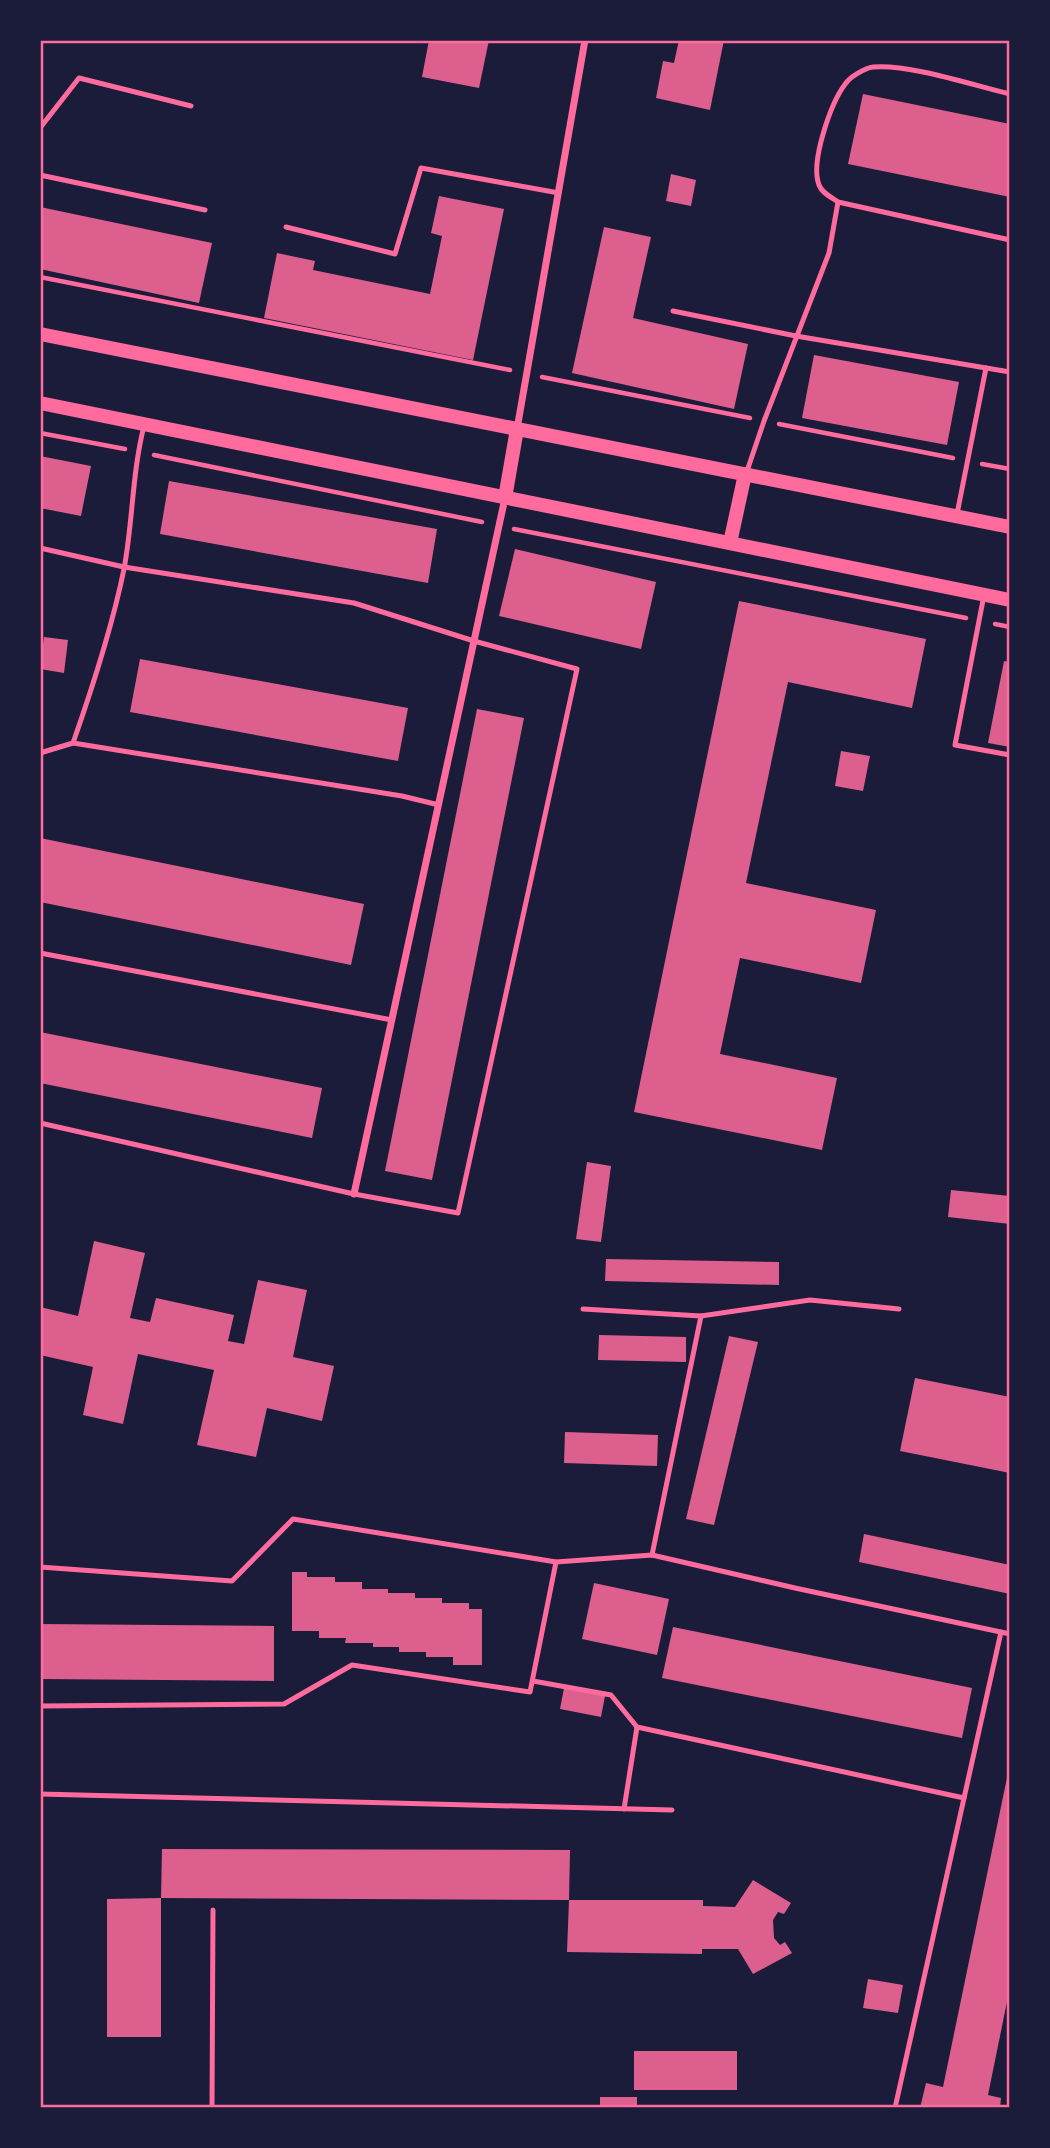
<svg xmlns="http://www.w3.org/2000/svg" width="1050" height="2148" font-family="Overpass,sans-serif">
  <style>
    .building { fill: #dd5f8e }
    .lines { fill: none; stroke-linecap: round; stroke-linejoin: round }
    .path { stroke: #ff6b9d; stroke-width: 4.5 }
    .service { stroke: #ff6b9d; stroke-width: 5 }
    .minor { stroke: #ff6b9d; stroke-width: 7 }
    .secondary { stroke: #ff6b9d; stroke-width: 14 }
    .neatline { fill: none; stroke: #ff6b9d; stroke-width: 2.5 }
  </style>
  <rect width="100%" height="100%" fill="#1b1b3a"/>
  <g class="building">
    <path d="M 429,40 L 489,40 L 479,88 L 422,77 Z"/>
    <path d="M 679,40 L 724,40 L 710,110 L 656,98 L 663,61 L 674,63 Z"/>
    <path d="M 863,94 L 1010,124 L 1010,197 L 848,164 Z"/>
    <path d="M 671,174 L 696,180 L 691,206 L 666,201 Z"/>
    <path d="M 439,196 L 504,209 L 473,360 L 264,318 L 277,253 L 315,261 L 313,270 L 430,294 L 442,236 L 431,233 Z"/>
    <path d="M 40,207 L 212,243 L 199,303 L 40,269 Z"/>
    <path d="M 604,227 L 651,237 L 633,318 L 748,344 L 734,409 L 572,373 Z"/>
    <path d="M 814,355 L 959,382 L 947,445 L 802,418 Z"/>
    <path d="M 40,456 L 91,466 L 81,516 L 40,508 Z"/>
    <path d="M 169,481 L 437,529 L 428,583 L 160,534 Z"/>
    <path d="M 515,549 L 656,582 L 641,649 L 499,616 Z"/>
    <path d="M 739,601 L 926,639 L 912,708 L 788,682 L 746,883 L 876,910 L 861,983 L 740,958 L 720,1054 L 837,1078 L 822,1150 L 634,1112 Z"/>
    <path d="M 44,637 L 68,640 L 64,673 L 40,669 Z"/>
    <path d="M 140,659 L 408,708 L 398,761 L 130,712 Z"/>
    <path d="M 1004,661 L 1010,662 L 1010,747 L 988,743 Z"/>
    <path d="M 477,709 L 524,718 L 432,1180 L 385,1171 Z"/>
    <path d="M 841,751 L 870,756 L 863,791 L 835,786 Z"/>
    <path d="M 40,838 L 364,904 L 351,965 L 40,902 Z"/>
    <path d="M 40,1032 L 322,1088 L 312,1138 L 40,1083 Z"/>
    <path d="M 587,1162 L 611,1166 L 601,1242 L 576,1239 Z"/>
    <path d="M 951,1190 L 1010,1196 L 1010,1224 L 948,1217 Z"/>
    <path d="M 94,1241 L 145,1253 L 130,1318 L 150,1322 L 156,1298 L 234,1315 L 228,1341 L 244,1344 L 258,1280 L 307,1290 L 293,1357 L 334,1366 L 322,1421 L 267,1408 L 256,1457 L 197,1445 L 214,1370 L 138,1354 L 123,1424 L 83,1415 L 93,1367 L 40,1355 L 40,1307 L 78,1316 Z"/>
    <path d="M 606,1259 L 779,1262 L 779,1285 L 605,1281 Z"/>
    <path d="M 599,1335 L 686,1337 L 686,1362 L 598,1360 Z"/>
    <path d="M 729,1336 L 758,1342 L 714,1525 L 686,1519 Z"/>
    <path d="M 915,1378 L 1010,1397 L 1010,1473 L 900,1451 Z"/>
    <path d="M 565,1432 L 658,1435 L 657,1466 L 564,1463 Z"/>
    <path d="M 864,1534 L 1010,1565 L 1010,1594 L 859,1562 Z"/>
    <path d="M 292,1572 L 307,1572 L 307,1577 L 335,1577 L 335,1582 L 362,1582 L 362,1589 L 388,1589 L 388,1593 L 415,1593 L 415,1598 L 442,1598 L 442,1603 L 469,1603 L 469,1609 L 482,1609 L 482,1665 L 453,1665 L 453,1657 L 426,1657 L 426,1652 L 399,1652 L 399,1647 L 373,1647 L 373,1643 L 345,1643 L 346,1638 L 319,1638 L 319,1631 L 292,1631 Z"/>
    <path d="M 594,1583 L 669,1599 L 657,1655 L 582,1639 Z"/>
    <path d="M 40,1624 L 274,1626 L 274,1681 L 40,1679 Z"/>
    <path d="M 673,1627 L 972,1688 L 962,1738 L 662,1678 Z"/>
    <path d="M 564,1688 L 605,1696 L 601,1717 L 560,1709 Z"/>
    <path d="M 1009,1768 L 1010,1987 L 988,2095 L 1001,2098 L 1000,2108 L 920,2108 L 926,2083 L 943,2087 Z"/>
    <path d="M 162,1849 L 570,1850 L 569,1900 L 161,1898 Z"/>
    <path d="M 753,1880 L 791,1903 L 784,1914 L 778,1912 L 773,1920 L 774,1938 L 780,1945 L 785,1942 L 792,1953 L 753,1974 L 738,1949 L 702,1949 L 702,1954 L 567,1952 L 569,1900 L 703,1900 L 703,1906 L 735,1907 Z"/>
    <path d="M 161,1898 L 161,2037 L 107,2037 L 107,1899 Z"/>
    <path d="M 868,1979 L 903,1985 L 898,2013 L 863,2008 Z"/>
    <rect x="634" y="2051" width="103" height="39"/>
    <rect x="600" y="2097" width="37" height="11"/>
  </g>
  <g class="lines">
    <g class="path">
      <path d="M 40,277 L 510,370"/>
      <path d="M 542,377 L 750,418"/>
      <path d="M 779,424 L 953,458"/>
      <path d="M 40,433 L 125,449"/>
      <path d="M 154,455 L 482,522"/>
      <path d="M 982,464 L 1010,469"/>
      <path d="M 514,529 L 966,618"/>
      <path d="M 995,624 L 1010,627"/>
    </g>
    <g class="service">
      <path d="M 1010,94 C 972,85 910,64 873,67 C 865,68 850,77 846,83 C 831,102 810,162 819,185 C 822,193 831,197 838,202 L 1010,240"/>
      <path d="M 40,128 L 79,78 L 191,106"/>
      <path d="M 40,175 L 205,210"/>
      <path d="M 286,227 L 395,254 L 421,168 L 559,193"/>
      <path d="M 673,311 L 796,336 L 1010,372"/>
      <path d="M 747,471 L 764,421 L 829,253 L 838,202"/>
      <path d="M 957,514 L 986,368"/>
      <path d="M 40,548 L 124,567 L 354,603 L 474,641 L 577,669 L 458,1213 L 354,1194 L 40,1123"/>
      <path d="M 984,595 L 955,745 L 1010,755"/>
      <path d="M 73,743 L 402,796 L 439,805"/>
      <path d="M 40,753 L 73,743 C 93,686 112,628 124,569 C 133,521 132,473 144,426"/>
      <path d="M 40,953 L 392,1020"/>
      <path d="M 583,1309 L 701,1316"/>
      <path d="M 652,1555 L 701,1316 L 810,1300 L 899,1309"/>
      <path d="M 40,1567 L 232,1581 L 293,1519 L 556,1562"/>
      <path d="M 533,1681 L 611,1695 L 637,1727 L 964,1798"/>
      <path d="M 40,1706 L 284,1704 L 352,1665 L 530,1692 L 556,1562 L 652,1555 L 795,1588 L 1010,1634"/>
      <path d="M 40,1794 L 672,1810"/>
      <path d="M 624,1809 L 637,1727"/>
      <path d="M 212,2108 L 213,1910"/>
      <path d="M 895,2108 L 1001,1632"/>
    </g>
    <g class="minor">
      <path d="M 517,429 L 585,40"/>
      <path d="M 354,1194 L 505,498"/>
    </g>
    <g class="secondary">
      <path d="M 40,334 L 1010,527"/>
      <path d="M 40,403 L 1010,600"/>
      <path d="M 505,498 L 517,429"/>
      <path d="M 730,543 L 745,474"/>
    </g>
  </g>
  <rect width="1050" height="2148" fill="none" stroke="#1b1b3a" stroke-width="84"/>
  <rect x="42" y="42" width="966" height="2064" class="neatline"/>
</svg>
